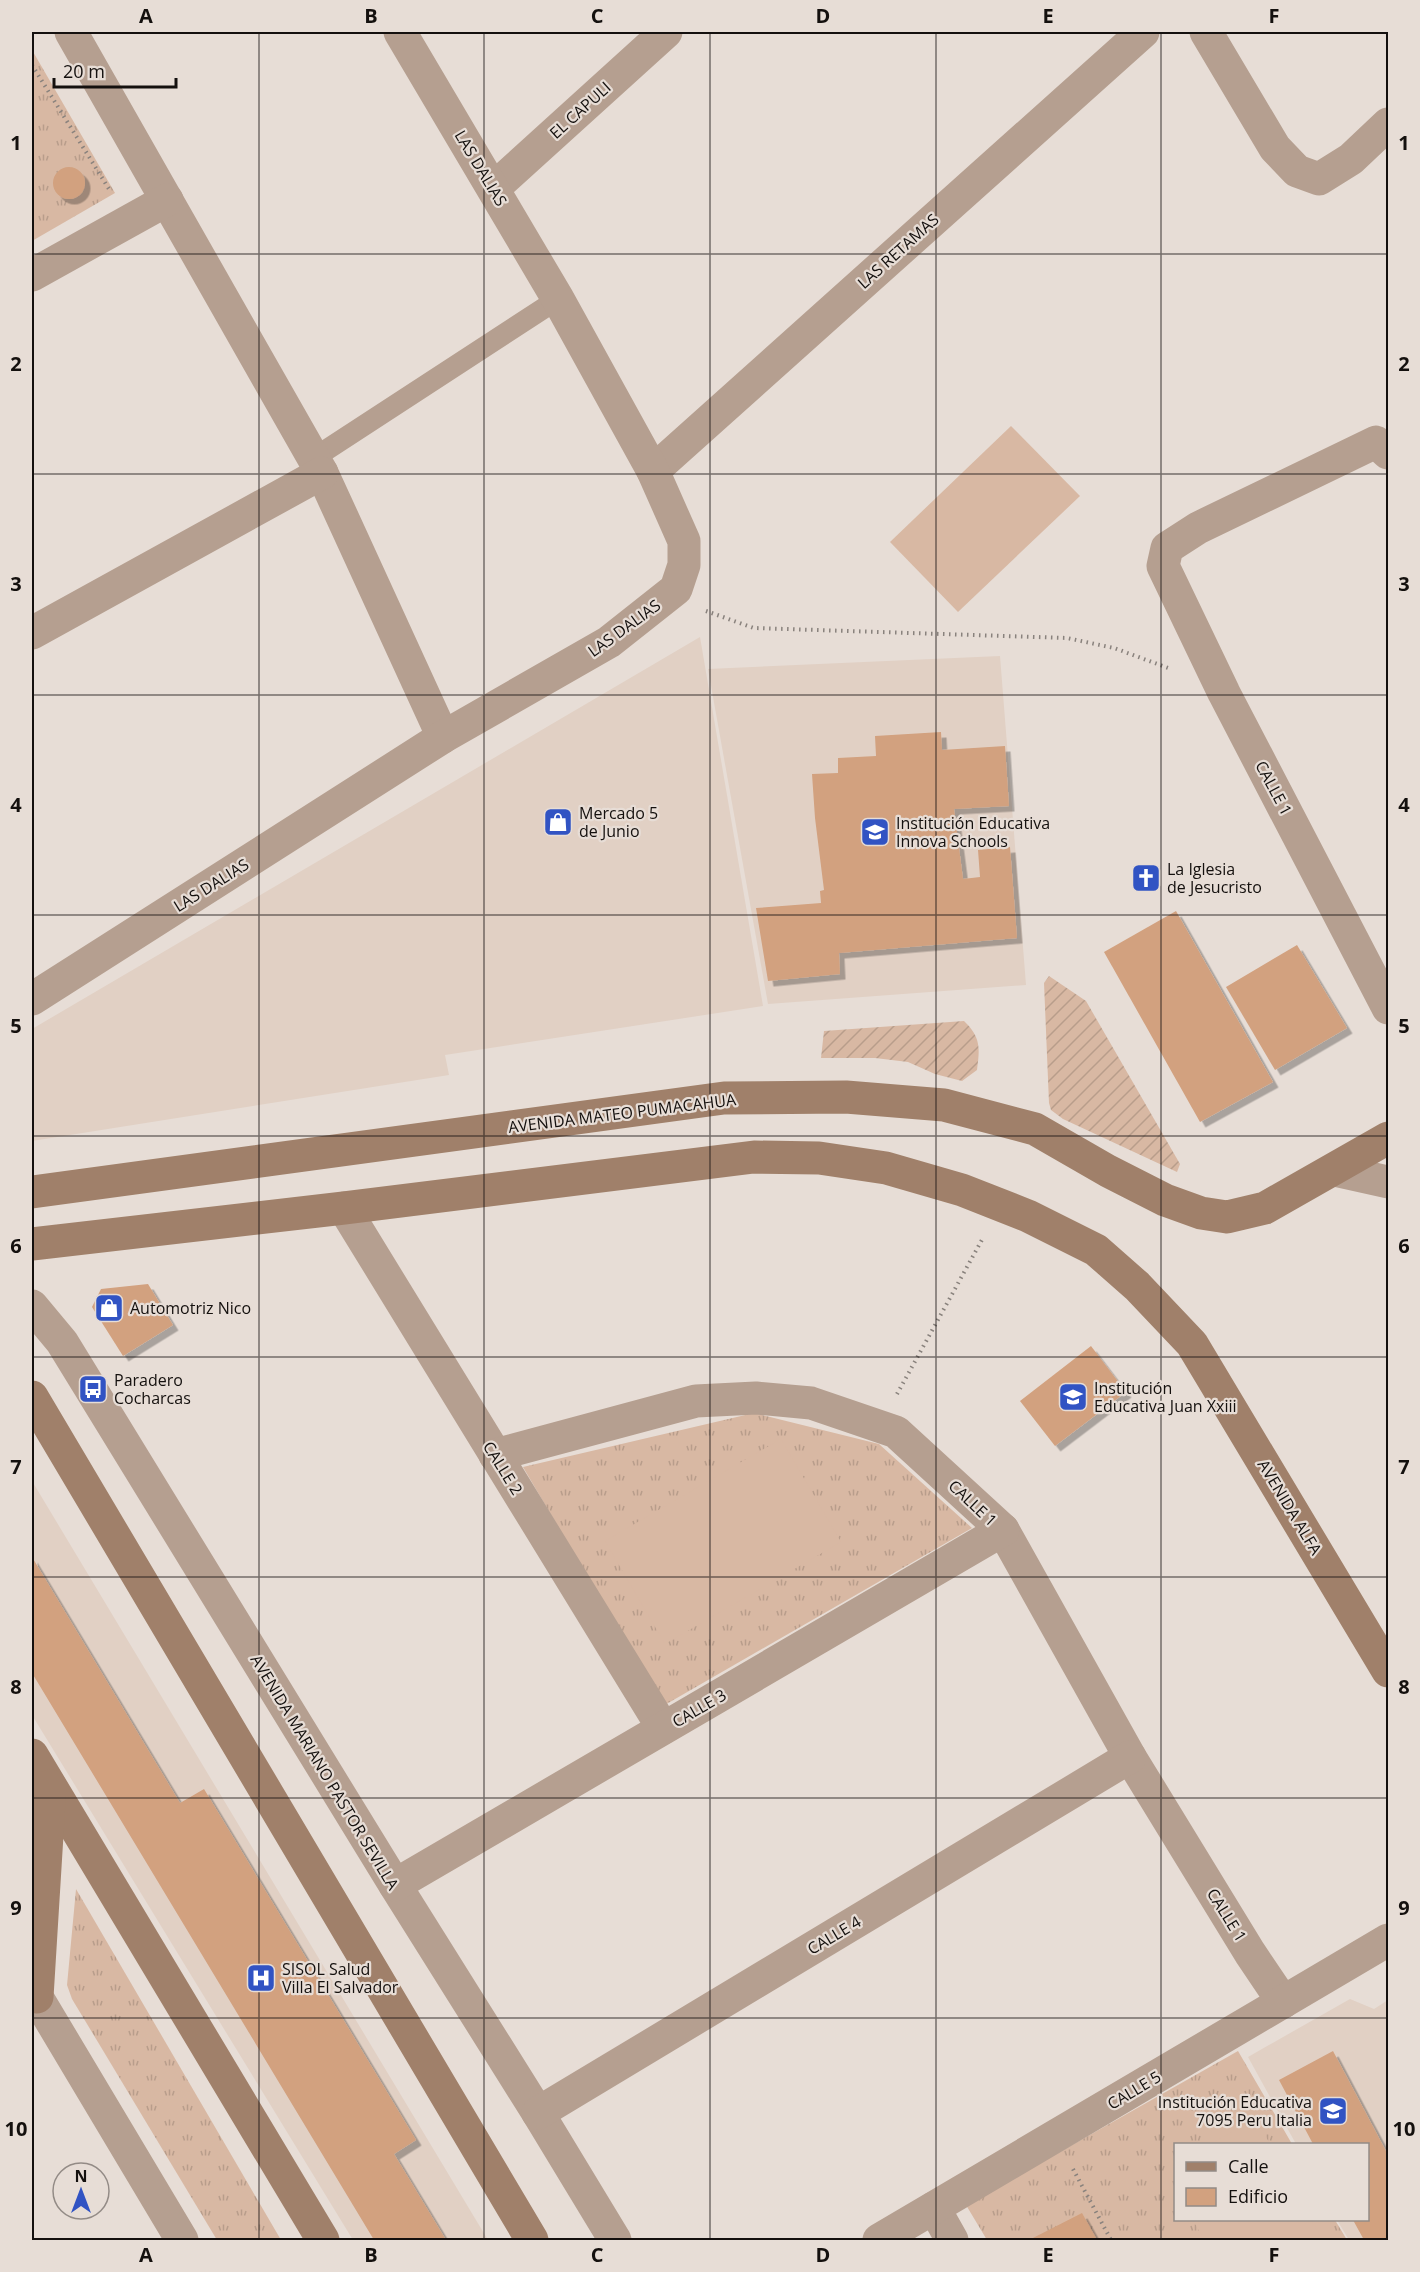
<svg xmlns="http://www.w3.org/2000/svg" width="1420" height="2272" font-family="'Open Sans',sans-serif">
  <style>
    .built { fill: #e1d0c4 }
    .grass { fill: url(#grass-tufts) }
    .garden { fill: url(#garden-furrows) }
    .pitch { fill: #d8b8a3 }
    .building { fill: #d2a17f; filter: url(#shadow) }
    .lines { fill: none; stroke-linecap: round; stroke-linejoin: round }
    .path { stroke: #89827d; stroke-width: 4; stroke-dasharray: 1.5 4.5; stroke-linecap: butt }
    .lane { stroke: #b59f90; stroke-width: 21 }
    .street { stroke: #b59f90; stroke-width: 33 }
    .secondary { stroke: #a0806a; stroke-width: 33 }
    .grid { fill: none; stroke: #14100e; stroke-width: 1.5; stroke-opacity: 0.55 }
    .labels { text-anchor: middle; stroke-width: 4.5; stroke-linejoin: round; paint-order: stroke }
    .street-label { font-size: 16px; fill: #14100e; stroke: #e7ddd6 }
    .poi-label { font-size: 16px; fill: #14100e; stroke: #e7ddd6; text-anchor: start }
    .neatline { fill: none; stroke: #14100e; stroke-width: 2 }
    .grid-label { font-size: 20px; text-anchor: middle; font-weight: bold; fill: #14100e }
  </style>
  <defs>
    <pattern id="grass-tufts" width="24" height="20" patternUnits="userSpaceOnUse" patternTransform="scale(1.5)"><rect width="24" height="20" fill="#d8b8a3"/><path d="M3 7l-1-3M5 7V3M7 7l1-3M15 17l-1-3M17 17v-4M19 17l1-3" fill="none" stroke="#b89d8b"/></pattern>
    <pattern id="garden-furrows" width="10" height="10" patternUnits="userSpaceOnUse" patternTransform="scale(1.5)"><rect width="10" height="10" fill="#d8b8a3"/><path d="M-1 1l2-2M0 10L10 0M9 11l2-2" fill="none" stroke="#b89d8b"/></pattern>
    <filter id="shadow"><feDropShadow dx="5.5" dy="5.5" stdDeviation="0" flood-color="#0004"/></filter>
  </defs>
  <rect width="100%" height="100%" fill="#e7ddd6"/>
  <g class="built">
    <path d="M 700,637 L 763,1006 L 445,1055 L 449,1075 L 32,1141 L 32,1029 Z"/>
    <path d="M 1000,656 L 1026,985 L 768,1004 L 708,669 Z"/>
    <path d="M 32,1481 L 488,2240 L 353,2240 L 32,1715 Z"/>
    <path d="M 1350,1999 L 1374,2009 L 1388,2000 L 1388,2240 L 1349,2240 L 1337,2220 L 1368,2220 L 1368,2144 L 1296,2144 L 1248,2057 Z"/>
  </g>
  <g class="grass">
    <path d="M 32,50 L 115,193 L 32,241 Z"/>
    <path d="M 754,1413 L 879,1444 L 972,1528 L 663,1706 L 523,1467 Z"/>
    <path d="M 76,1889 L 281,2240 L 217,2240 L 72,1999 L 67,1985 Z"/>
    <path d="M 1238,2051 L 1292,2144 L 1176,2144 L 1176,2220 L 1335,2220 L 1347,2240 L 987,2240 L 966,2205 Z"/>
  </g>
  <g class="garden">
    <path d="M 1049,976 L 1086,1001 L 1180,1164 L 1177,1172 L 1063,1119 L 1051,1110 L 1049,1103 L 1044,983 Z"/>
    <path d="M 964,1021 C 981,1037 980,1049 977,1070 L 962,1081 L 935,1074 L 908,1062 L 875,1058 L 821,1058 L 824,1031 Z"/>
  </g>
  <g class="pitch">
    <path d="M 1011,426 L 1080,496 L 958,612 L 890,542 Z"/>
    <path d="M 781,1439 L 841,1542 L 665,1644 L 605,1541 Z"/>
    <path d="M 1256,2119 L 1270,2144 L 1210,2144 Z"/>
    <path d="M 1193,2220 L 1311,2220 L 1323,2240 L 1204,2240 Z"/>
  </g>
  <g class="building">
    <circle cx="69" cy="183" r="16"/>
    <path d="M 941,732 L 942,750 L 1005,746 L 1009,806 L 954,809 L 963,879 L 980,877 L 978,850 L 1010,847 L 1017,938 L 839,953 L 840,974 L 768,981 L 756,908 L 821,903 L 820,891 L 824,890 L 815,818 L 812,774 L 838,773 L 838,758 L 876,756 L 875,736 Z"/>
    <path d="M 1176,911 L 1273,1082 L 1200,1122 L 1104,952 Z"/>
    <path d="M 1297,945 L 1347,1028 L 1275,1070 L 1226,987 Z"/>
    <path d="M 148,1284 L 173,1325 L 123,1356 L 92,1307 L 101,1289 Z"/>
    <path d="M 1091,1346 L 1126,1392 L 1055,1446 L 1020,1401 Z"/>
    <path d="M 32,1557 L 180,1803 L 204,1789 L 416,2140 L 394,2154 L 446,2240 L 374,2240 L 32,1673 Z"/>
    <path d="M 1333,2051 L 1388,2155 L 1388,2240 L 1364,2240 L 1353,2220 L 1368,2220 L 1368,2145 L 1313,2144 L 1279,2080 Z"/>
    <path d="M 1082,2213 L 1097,2240 L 1029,2240 Z"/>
  </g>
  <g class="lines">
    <g class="path">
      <path d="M 32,65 L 109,189"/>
      <path d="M 706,611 L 754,628 L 1067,638 L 1114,648 L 1171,669"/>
      <path d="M 897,1394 L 983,1238"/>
      <path d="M 1073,2169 L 1111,2240"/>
    </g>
    <path class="lane" d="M 314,458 L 558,299"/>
    <g class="street">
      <path d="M 71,32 L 322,473 L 443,737"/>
      <path d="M 1206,32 L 1275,148 L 1297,171 L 1319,179 L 1351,159 L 1388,124"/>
      <path d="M 494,188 L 666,32"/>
      <path d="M 32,275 L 167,200"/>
      <path d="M 1388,453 L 1376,442 L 1198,528 L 1167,548 L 1163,566 L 1224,693 L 1388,1008"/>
      <path d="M 653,471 L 1143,32"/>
      <path d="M 32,633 L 322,473"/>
      <path d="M 32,999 L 443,737 L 609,642 L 676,589 L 684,565 L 684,541 L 653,471 L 558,299 L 400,32"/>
      <path d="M 1334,1170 L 1388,1182"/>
      <path d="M 344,1208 L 663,1728"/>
      <path d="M 32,1306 L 62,1342 L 395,1885 L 538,2113 L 615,2240"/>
      <path d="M 495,1455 L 696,1401 L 756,1398 L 811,1403 L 896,1432 L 1003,1530 L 1130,1757 L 1250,1953 L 1283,2002"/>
      <path d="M 395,1885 L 1003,1530"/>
      <path d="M 32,1989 L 182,2240"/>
      <path d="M 538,2113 L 1130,1757"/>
      <path d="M 934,2208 L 952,2240"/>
      <path d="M 879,2240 L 1388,1940"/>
    </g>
    <g class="secondary">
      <path d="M 32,1192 L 724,1098 L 846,1097 L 944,1105 L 1035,1129 L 1108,1171 L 1165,1200 L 1201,1213 L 1227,1217 L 1265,1208 L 1388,1138"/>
      <path d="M 32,1244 L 344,1208 L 754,1157 L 819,1158 L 886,1168 L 962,1190 L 1028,1216 L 1096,1250 L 1137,1286 L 1192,1344 L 1388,1671"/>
      <path d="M 32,1397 L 532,2240"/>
      <path d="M 32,1755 L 323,2240"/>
      <path d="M 37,1997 L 50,1786"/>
    </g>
  </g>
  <path class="grid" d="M 259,32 L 259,2240M 484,32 L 484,2240M 710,32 L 710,2240M 936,32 L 936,2240M 1161,32 L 1161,2240M 32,254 L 1388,254M 32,474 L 1388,474M 32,695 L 1388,695M 32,915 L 1388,915M 32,1136 L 1388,1136M 32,1357 L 1388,1357M 32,1577 L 1388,1577M 32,1798 L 1388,1798M 32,2018 L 1388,2018"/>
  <defs>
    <g id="shop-square" transform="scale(1.5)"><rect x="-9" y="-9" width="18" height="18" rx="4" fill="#3153c3" stroke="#e7ddd6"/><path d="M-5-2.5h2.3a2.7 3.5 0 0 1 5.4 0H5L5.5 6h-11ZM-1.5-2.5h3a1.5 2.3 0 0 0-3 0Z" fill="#fff"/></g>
    <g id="school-square" transform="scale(1.5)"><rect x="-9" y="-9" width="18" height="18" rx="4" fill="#3153c3" stroke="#e7ddd6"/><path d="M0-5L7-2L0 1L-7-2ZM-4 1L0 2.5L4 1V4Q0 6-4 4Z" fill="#fff"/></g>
    <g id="church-square" transform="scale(1.5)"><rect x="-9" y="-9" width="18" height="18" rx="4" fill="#3153c3" stroke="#e7ddd6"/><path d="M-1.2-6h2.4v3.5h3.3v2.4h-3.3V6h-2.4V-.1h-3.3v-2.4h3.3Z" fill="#fff"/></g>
    <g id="bus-square" transform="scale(1.5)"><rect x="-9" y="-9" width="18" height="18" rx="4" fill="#3153c3" stroke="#e7ddd6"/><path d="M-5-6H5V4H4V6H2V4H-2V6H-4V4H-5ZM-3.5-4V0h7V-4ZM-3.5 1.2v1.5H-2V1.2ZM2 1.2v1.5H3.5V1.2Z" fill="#fff"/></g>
    <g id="hospital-square" transform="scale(1.5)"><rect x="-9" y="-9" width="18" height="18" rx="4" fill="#3153c3" stroke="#e7ddd6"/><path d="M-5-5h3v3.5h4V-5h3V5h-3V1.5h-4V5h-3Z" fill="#fff"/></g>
  </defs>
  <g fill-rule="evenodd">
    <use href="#shop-square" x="558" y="822"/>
    <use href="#school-square" x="875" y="832"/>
    <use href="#church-square" x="1146" y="878"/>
    <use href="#shop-square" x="109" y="1308"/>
    <use href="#bus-square" x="93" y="1389"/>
    <use href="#school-square" x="1073" y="1397"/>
    <use href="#hospital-square" x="261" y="1978"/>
    <use href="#school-square" x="1333" y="2111"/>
  </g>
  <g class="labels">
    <g class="street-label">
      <text transform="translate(580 110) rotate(-42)" y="6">EL CAPULI</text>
      <text transform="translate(481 168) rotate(59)" y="6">LAS DALIAS</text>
      <text transform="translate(898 251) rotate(-42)" y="6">LAS RETAMAS</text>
      <text transform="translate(624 628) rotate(-36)" y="6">LAS DALIAS</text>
      <text transform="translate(1274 788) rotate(62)" y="6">CALLE 1</text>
      <text transform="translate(211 885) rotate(-32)" y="6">LAS DALIAS</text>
      <text transform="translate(622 1113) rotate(-7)" y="6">AVENIDA MATEO PUMACAHUA</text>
      <text transform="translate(503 1468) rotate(58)" y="6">CALLE 2</text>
      <text transform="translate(973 1503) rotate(43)" y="6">CALLE 1</text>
      <text transform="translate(1290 1507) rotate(59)" y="6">AVENIDA ALFA</text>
      <text transform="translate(699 1708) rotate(-30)" y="6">CALLE 3</text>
      <text transform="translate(325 1772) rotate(59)" y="6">AVENIDA MARIANO PASTOR SEVILLA</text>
      <text transform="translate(1227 1915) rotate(58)" y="6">CALLE 1</text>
      <text transform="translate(834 1935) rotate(-31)" y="6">CALLE 4</text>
      <text transform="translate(1134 2090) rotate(-31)" y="6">CALLE 5</text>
    </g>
    <g class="poi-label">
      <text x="579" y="819">Mercado 5<tspan x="579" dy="18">de Junio</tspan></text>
      <text x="896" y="829">Institución Educativa<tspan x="896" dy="18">Innova Schools</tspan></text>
      <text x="1167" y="875">La Iglesia<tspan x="1167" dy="18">de Jesucristo</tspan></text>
      <text x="130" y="1314">Automotriz Nico</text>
      <text x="114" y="1386">Paradero<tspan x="114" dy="18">Cocharcas</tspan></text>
      <text x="1094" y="1394">Institución<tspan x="1094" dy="18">Educativa Juan Xxiii</tspan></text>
      <text x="282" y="1975">SISOL Salud<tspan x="282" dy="18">Villa El Salvador</tspan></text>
      <text x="1312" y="2108" text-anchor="end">Institución Educativa<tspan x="1312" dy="18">7095 Peru Italia</tspan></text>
    </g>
  </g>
  <rect width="1420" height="2272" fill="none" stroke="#e7ddd6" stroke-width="66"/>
  <rect x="1174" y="2143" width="195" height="78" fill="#e7ddd6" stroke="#938b86" stroke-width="1.5"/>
  <rect x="1186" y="2162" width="30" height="9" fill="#a0806a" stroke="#938b86" stroke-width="1.5"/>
  <text x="1228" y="2173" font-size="18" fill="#14100e">Calle</text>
  <rect x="1186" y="2188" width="30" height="18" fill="#d2a17f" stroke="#938b86" stroke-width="1.5"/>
  <text x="1228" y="2203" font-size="18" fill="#14100e">Edificio</text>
  <g transform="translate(81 2191)"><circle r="28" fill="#e7ddd6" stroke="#938b86" stroke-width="1.5"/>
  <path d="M0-4.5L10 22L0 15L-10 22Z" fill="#3153c3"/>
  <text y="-9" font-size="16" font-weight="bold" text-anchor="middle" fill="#14100e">N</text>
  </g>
  <path d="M54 78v9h122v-9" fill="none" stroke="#14100e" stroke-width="3"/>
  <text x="63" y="78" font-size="18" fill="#14100e" stroke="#e7ddd6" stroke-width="4.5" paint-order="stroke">20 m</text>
  <rect x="33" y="33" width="1354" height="2206" class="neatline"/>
  <g class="grid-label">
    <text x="146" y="23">A</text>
    <text x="371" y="23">B</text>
    <text x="597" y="23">C</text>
    <text x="823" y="23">D</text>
    <text x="1048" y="23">E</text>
    <text x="1274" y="23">F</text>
    <text x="16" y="150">1</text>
    <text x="1404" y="150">1</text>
    <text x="16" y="371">2</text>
    <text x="1404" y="371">2</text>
    <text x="16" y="591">3</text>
    <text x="1404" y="591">3</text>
    <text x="16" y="812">4</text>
    <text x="1404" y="812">4</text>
    <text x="16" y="1033">5</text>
    <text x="1404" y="1033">5</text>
    <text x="16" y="1253">6</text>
    <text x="1404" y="1253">6</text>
    <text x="16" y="1474">7</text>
    <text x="1404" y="1474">7</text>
    <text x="16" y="1694">8</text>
    <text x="1404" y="1694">8</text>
    <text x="16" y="1915">9</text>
    <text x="1404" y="1915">9</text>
    <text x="16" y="2136">10</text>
    <text x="1404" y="2136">10</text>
    <text x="146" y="2262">A</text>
    <text x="371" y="2262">B</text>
    <text x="597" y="2262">C</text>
    <text x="823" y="2262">D</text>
    <text x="1048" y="2262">E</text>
    <text x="1274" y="2262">F</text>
  </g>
</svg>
